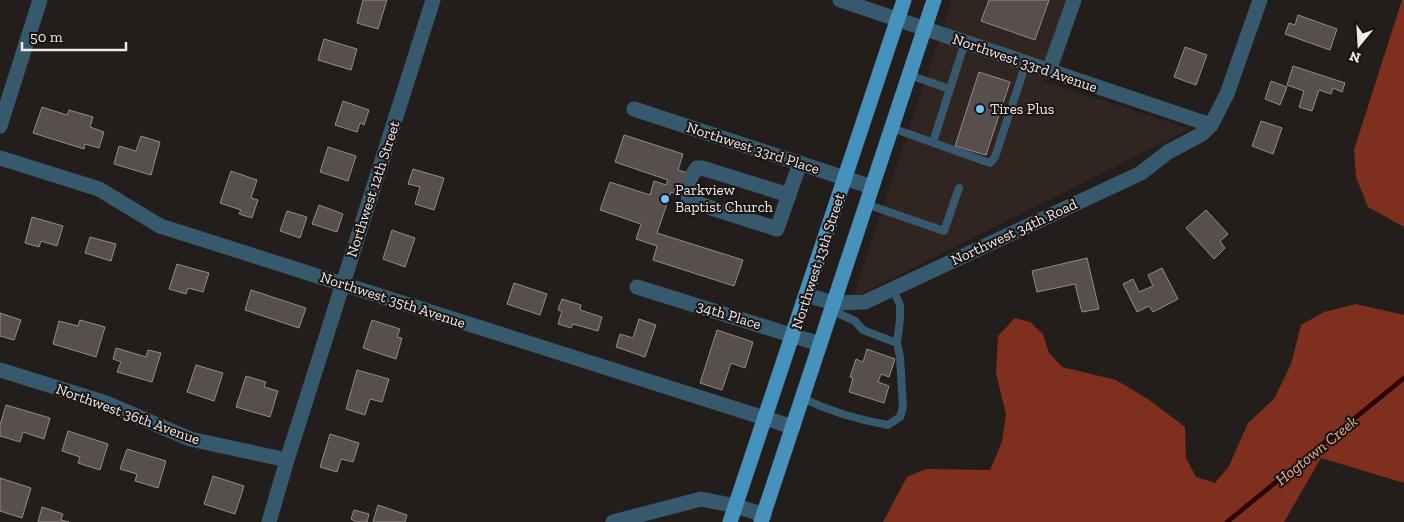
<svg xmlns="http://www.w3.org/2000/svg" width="1404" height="522" font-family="'Zilla Slab',serif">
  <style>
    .built { fill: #312522 }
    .forest { fill: #7f2f1d }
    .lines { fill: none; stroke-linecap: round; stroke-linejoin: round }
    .stream { stroke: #280100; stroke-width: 4.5 }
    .building { fill: #564f4e; stroke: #928b89 }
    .service { stroke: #37596d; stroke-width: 8 }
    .minor { stroke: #37596d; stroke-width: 15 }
    .primary { stroke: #4792bd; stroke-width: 15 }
    .poi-dot { fill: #6ec2f4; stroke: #1a1413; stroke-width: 2 }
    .labels { text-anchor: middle; stroke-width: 4; stroke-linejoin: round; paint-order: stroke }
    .street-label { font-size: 15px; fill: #eeeae9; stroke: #1a1413 }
    .poi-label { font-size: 15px; fill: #eeeae9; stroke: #1a1413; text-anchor: start }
    .water-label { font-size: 16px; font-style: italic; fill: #f3ac9b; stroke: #1a1413 }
  </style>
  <rect width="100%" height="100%" fill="#231d1c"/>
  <path class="built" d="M 952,0 L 1072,0 L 1044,81 L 1190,129 L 853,298 Z"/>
  <g class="forest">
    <path d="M 1402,0 L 1404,0 L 1404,227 L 1368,207 L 1356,177 L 1354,150 Z"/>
    <path d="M 1356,304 L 1404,315 L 1404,483 L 1321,458 L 1284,522 L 883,522 L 907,477 L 926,469 L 990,470 L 1002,442 L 1006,414 L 996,373 L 998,336 L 1015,318 L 1030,322 L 1043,334 L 1049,353 L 1062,367 L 1116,380 L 1148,399 L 1185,427 L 1186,458 L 1196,477 L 1215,483 L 1229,466 L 1248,423 L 1274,399 L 1291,364 L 1301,325 L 1324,312 Z"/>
  </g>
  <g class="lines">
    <path class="stream" d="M 1227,522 L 1404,378"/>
  </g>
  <g class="building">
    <path d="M 363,0 L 387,0 L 378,29 L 357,23 Z"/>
    <path d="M 989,0 L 1049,0 L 1035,40 L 981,21 Z"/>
    <path d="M 1298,15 L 1337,29 L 1330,50 L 1285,34 L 1289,23 L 1295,25 Z"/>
    <path d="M 324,39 L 357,49 L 351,70 L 318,60 Z"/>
    <path d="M 1185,47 L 1207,55 L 1196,85 L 1174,77 Z"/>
    <path d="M 1293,66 L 1345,83 L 1342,92 L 1333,88 L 1331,94 L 1319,90 L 1312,111 L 1299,107 L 1304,91 L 1287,85 Z"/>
    <path d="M 979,72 L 1010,82 L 986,155 L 955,146 Z"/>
    <path d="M 1271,81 L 1287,87 L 1280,105 L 1265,99 Z"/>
    <path d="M 343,101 L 369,110 L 364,125 L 360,123 L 357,132 L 335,125 Z"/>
    <path d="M 42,107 L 67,115 L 69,110 L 93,117 L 90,127 L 104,132 L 99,148 L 85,144 L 84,149 L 33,133 Z"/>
    <path d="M 1261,121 L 1282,128 L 1273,154 L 1252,146 Z"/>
    <path d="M 624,135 L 683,154 L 678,170 L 698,176 L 694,188 L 679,183 L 675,194 L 671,192 L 657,233 L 743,260 L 734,286 L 653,260 L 657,246 L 636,239 L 641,224 L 600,210 L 610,182 L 650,195 L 654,181 L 666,185 L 668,180 L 615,162 Z"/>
    <path d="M 141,136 L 160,142 L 151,175 L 114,164 L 119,146 L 136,151 Z"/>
    <path d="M 328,147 L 356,156 L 348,181 L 320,172 Z"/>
    <path d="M 413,169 L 444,178 L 434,210 L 415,204 L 420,187 L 408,184 Z"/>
    <path d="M 231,171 L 257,180 L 251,198 L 258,200 L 252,218 L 239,214 L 241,210 L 220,203 Z"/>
    <path d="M 319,205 L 343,214 L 337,232 L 312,224 Z"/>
    <path d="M 1206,210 L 1228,234 L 1220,241 L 1225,248 L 1214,259 L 1186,228 Z"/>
    <path d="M 287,211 L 307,217 L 300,238 L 280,231 Z"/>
    <path d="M 32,217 L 63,226 L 57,246 L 41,241 L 39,247 L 25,243 Z"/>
    <path d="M 392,230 L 415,238 L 405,267 L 383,259 Z"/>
    <path d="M 90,237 L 116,244 L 111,261 L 85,253 Z"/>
    <path d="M 1087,258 L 1099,309 L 1082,312 L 1075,284 L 1037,292 L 1032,271 Z"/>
    <path d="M 177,264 L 209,273 L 203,292 L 188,288 L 186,294 L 169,289 Z"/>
    <path d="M 1162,268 L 1178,299 L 1153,312 L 1149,306 L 1137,312 L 1123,284 L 1133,279 L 1139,292 L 1153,286 L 1148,275 Z"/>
    <path d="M 514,283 L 547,294 L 540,315 L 507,304 Z"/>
    <path d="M 251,290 L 306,308 L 299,328 L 245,310 Z"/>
    <path d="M 562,299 L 581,305 L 580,310 L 602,317 L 598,331 L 573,324 L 571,328 L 558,324 L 562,311 L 558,310 Z"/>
    <path d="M 0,313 L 21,320 L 14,340 L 0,336 Z"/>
    <path d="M 639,319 L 656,325 L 645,357 L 616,347 L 620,334 L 633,338 Z"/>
    <path d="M 80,320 L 105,327 L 96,357 L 53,344 L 59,321 L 78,326 Z"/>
    <path d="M 372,320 L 400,329 L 397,337 L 402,338 L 396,359 L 363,348 Z"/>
    <path d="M 717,330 L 753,342 L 745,368 L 731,363 L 722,390 L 700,383 Z"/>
    <path d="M 116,348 L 146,357 L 148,350 L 161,353 L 152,382 L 117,372 L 121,362 L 113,359 Z"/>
    <path d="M 867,349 L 895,359 L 889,377 L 881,374 L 878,382 L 889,386 L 884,403 L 849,392 L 853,378 L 850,377 L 856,359 L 863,362 Z"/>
    <path d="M 196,365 L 223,373 L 214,401 L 187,392 Z"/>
    <path d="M 357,370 L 389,379 L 382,402 L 370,399 L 365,415 L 346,409 Z"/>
    <path d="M 246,376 L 266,382 L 264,387 L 278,391 L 270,417 L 236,407 Z"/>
    <path d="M 6,405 L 50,418 L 44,439 L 23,432 L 20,442 L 0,436 L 0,425 Z"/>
    <path d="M 68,431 L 108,444 L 100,470 L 78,463 L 80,457 L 62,451 Z"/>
    <path d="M 330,434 L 359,443 L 353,462 L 341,459 L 337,472 L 320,467 Z"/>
    <path d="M 127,449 L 166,461 L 158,488 L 135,481 L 137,474 L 120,469 Z"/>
    <path d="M 213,476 L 244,486 L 235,514 L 204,504 Z"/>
    <path d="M 0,478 L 31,488 L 22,518 L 0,511 Z"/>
    <path d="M 378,505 L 407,515 L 405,522 L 373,522 Z"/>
    <path d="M 42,507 L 63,514 L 61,520 L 69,522 L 38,522 Z"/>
    <path d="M 354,510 L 369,514 L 367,522 L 356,522 L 351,519 Z"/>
  </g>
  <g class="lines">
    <g class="service">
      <path d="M 909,75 L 950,89"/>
      <path d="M 892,128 L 990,163 L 995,157 L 1026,63"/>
      <path d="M 933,142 L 965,42"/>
      <path d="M 866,204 L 944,231 L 959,188"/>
      <path d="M 831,310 L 855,321 L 863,330 L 897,343"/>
      <path d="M 802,398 C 829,411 859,420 888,425 L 900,417 L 903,407 L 900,357 L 897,343 L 900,319 L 900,305 L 893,289"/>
    </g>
    <g class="minor">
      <path d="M 840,0 L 1211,125"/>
      <path d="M 1049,71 L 1074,0"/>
      <path d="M 634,109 L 872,187"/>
      <path d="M 0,126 L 40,0"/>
      <path d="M 0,158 L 99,189 L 160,226 L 793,427"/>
      <path d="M 693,174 L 697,168 L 702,168 L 789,195"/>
      <path d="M 689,186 C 686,194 687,197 693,202 L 777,229 L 800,163"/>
      <path d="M 637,287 L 820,344"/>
      <path d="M 806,295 L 834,303 L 865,302 L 1141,173 L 1168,152 L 1202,134 L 1211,125 L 1227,94 L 1260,0"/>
      <path d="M 0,370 L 106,403 L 190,439 L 287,460"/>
      <path d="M 269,522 L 287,460 L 433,0"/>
      <path d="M 613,522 L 701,499 L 736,506 L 764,515"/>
    </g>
    <g class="primary">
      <path d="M 730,522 L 904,0"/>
      <path d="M 761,522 L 934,0"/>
    </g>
  </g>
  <g class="poi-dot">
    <circle cx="980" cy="109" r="5"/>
    <circle cx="665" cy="199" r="5"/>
  </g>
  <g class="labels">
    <g class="street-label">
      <text transform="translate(1025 63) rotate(19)" y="5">Northwest 33rd Avenue</text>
      <text transform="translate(753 148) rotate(18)" y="5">Northwest 33rd Place</text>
      <text transform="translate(373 189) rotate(-72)" y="5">Northwest 12th Street</text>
      <text transform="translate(1014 232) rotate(-25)" y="5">Northwest 34th Road</text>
      <text transform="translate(818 261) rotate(-72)" y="5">Northwest 13th Street</text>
      <text transform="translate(393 300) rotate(18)" y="5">Northwest 35th Avenue</text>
      <text transform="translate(729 315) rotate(17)" y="5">34th Place</text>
      <text transform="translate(128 414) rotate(20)" y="5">Northwest 36th Avenue</text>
    </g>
    <g class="poi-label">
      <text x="990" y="114">Tires Plus</text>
      <text x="675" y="195">Parkview<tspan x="675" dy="17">Baptist Church</tspan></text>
    </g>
    <g class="water-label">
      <text transform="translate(1316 450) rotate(-39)" y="6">Hogtown Creek</text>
    </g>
  </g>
  <g transform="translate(1359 45) rotate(198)" stroke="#1a1413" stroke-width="4" paint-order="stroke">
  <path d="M0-4L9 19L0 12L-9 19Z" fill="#eeeae9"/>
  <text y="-8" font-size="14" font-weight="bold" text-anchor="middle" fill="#eeeae9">N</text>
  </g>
  <path d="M22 42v8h104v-8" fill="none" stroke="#eeeae9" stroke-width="2.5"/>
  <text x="30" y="42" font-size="15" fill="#eeeae9" stroke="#1a1413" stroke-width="4" paint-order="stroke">50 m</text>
</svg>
